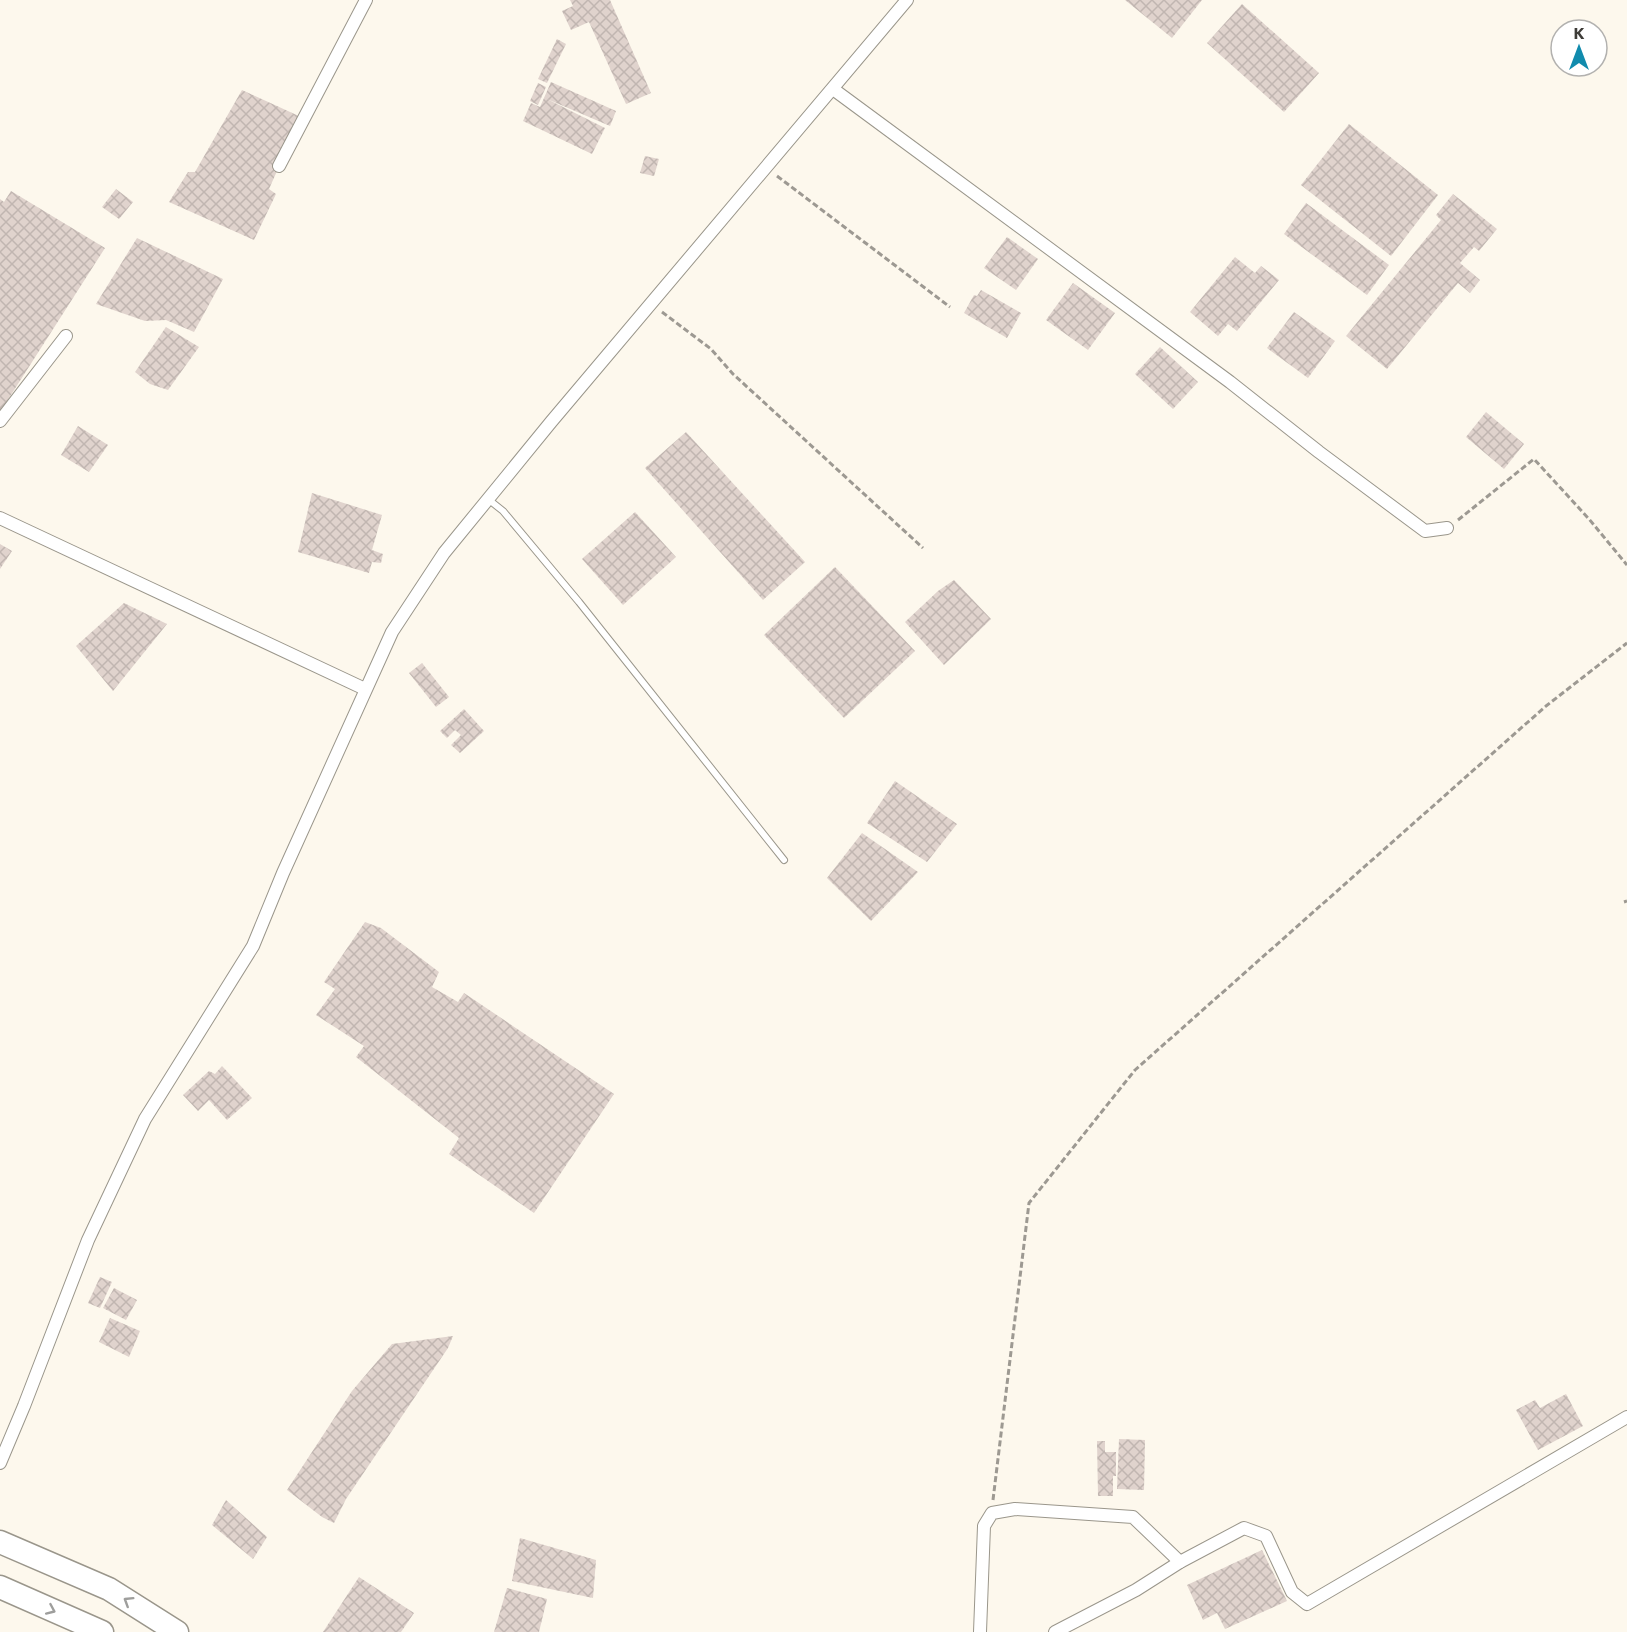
<svg xmlns="http://www.w3.org/2000/svg" width="1627" height="1632" font-family="Commissioner,sans-serif">
  <style>
    .building { fill: url(#building-cross-hatch) }
    .lines { fill: none; stroke-linecap: round; stroke-linejoin: round }
    .lane-casing { stroke: #9a968b; stroke-width: 8 }
    .street-casing { stroke: #9a968b; stroke-width: 14 }
    .highway-casing { stroke: #9a968b; stroke-width: 25 }
    .path { stroke: #9d9992; stroke-width: 3; stroke-dasharray: 6 3; stroke-linecap: butt }
    .lane { stroke: #fff; stroke-width: 6 }
    .street { stroke: #fff; stroke-width: 12 }
    .highway { stroke: #fff; stroke-width: 22 }
    .oneway { stroke: #9e9e9c }
  </style>
  <defs>
    <pattern id="building-cross-hatch" width="8" height="8" patternUnits="userSpaceOnUse" patternTransform="scale(1.5)"><rect width="8" height="8" fill="#e0d3cd"/><path d="M0 0l8 8M0 8l8-8" fill="none" stroke="#c1b6b1"/></pattern>
  </defs>
  <rect width="100%" height="100%" fill="#fdf8ed"/>
  <g class="building">
    <path d="M 570,0 L 610,0 L 651,93 L 626,104 L 589,22 L 571,30 L 562,11 L 573,6 Z"/>
    <path d="M 1125,0 L 1202,0 L 1172,38 Z"/>
    <path d="M 1242,4 L 1319,73 L 1284,112 L 1207,43 Z"/>
    <path d="M 557,39 L 566,44 L 547,83 L 538,79 Z"/>
    <path d="M 551,82 L 616,111 L 610,126 L 547,99 L 605,128 L 592,154 L 523,121 L 531,103 L 540,107 Z"/>
    <path d="M 538,83 L 546,87 L 538,105 L 530,101 Z"/>
    <path d="M 242,90 L 301,117 L 269,189 L 276,194 L 254,240 L 169,202 L 188,172 L 195,172 Z"/>
    <path d="M 1349,124 L 1438,195 L 1391,256 L 1301,185 Z"/>
    <path d="M 645,156 L 659,159 L 654,176 L 640,173 Z"/>
    <path d="M 116,189 L 133,202 L 119,219 L 102,207 Z"/>
    <path d="M 11,191 L 105,248 L 0,412 L 0,199 L 4,202 Z"/>
    <path d="M 1453,194 L 1497,229 L 1479,251 L 1474,247 L 1460,263 L 1480,280 L 1470,293 L 1458,283 L 1387,369 L 1346,336 L 1441,220 L 1436,215 Z"/>
    <path d="M 1306,203 L 1389,265 L 1367,295 L 1284,234 Z"/>
    <path d="M 1007,237 L 1038,259 L 1016,290 L 984,268 Z"/>
    <path d="M 137,238 L 223,279 L 194,332 L 166,320 L 145,321 L 96,304 Z"/>
    <path d="M 1235,257 L 1255,273 L 1261,266 L 1279,280 L 1237,331 L 1228,324 L 1218,336 L 1190,312 Z"/>
    <path d="M 1073,283 L 1115,313 L 1088,350 L 1046,320 Z"/>
    <path d="M 981,290 L 1021,313 L 1007,338 L 964,313 L 974,295 L 977,296 Z"/>
    <path d="M 1294,312 L 1335,341 L 1308,378 L 1267,348 Z"/>
    <path d="M 166,327 L 199,347 L 168,390 L 150,384 L 135,372 Z"/>
    <path d="M 1160,347 L 1198,382 L 1173,409 L 1135,374 Z"/>
    <path d="M 1486,412 L 1524,444 L 1504,469 L 1466,437 Z"/>
    <path d="M 78,426 L 108,445 L 89,472 L 61,455 Z"/>
    <path d="M 686,432 L 805,562 L 763,600 L 645,468 Z"/>
    <path d="M 312,493 L 382,515 L 372,550 L 383,554 L 381,563 L 372,562 L 369,573 L 298,552 Z"/>
    <path d="M 635,512 L 676,557 L 623,605 L 582,559 Z"/>
    <path d="M 0,544 L 12,551 L 0,569 Z"/>
    <path d="M 835,567 L 915,651 L 844,718 L 764,635 Z"/>
    <path d="M 954,580 L 991,619 L 944,665 L 905,622 L 938,591 Z"/>
    <path d="M 124,603 L 167,624 L 113,691 L 76,646 Z"/>
    <path d="M 422,663 L 449,697 L 436,707 L 409,673 Z"/>
    <path d="M 464,709 L 484,731 L 460,753 L 451,745 L 461,735 L 455,730 L 447,738 L 440,731 Z"/>
    <path d="M 895,781 L 957,824 L 927,862 L 867,823 Z"/>
    <path d="M 862,833 L 918,872 L 871,921 L 827,878 Z"/>
    <path d="M 365,922 L 381,928 L 439,972 L 432,987 L 458,1002 L 464,993 L 614,1094 L 534,1213 L 449,1154 L 459,1138 L 356,1057 L 364,1046 L 316,1015 L 335,989 L 324,982 Z"/>
    <path d="M 222,1066 L 252,1098 L 227,1120 L 209,1100 L 198,1111 L 183,1095 L 209,1071 L 215,1074 Z"/>
    <path d="M 100,1277 L 112,1282 L 100,1308 L 88,1303 Z"/>
    <path d="M 114,1288 L 137,1300 L 126,1320 L 103,1308 Z"/>
    <path d="M 110,1318 L 140,1331 L 129,1357 L 99,1342 Z"/>
    <path d="M 453,1336 L 448,1348 L 346,1499 L 334,1523 L 322,1517 L 287,1490 L 352,1391 L 392,1344 Z"/>
    <path d="M 1566,1394 L 1583,1426 L 1538,1450 L 1516,1410 L 1535,1400 L 1540,1408 Z"/>
    <path d="M 1119,1439 L 1145,1440 L 1144,1490 L 1117,1489 Z"/>
    <path d="M 1097,1441 L 1105,1441 L 1105,1452 L 1116,1452 L 1116,1476 L 1113,1476 L 1113,1496 L 1098,1496 Z"/>
    <path d="M 226,1500 L 267,1537 L 253,1559 L 212,1525 Z"/>
    <path d="M 520,1538 L 596,1560 L 593,1598 L 512,1581 Z"/>
    <path d="M 1262,1550 L 1287,1601 L 1225,1629 L 1217,1613 L 1203,1620 L 1187,1585 Z"/>
    <path d="M 359,1577 L 414,1613 L 401,1632 L 323,1632 Z"/>
    <path d="M 507,1588 L 547,1599 L 539,1632 L 494,1632 Z"/>
  </g>
  <g class="lines">
    <g class="lane-casing">
      <path id="lane" d="M 488,499 L 503,511 L 579,602 L 784,860"/>
    </g>
    <g class="street-casing">
      <g id="street">
        <path d="M 833,89 L 1230,382 L 1319,452 L 1425,531 L 1447,528"/>
        <path d="M 279,166 L 366,0"/>
        <path d="M 0,421 L 66,336"/>
        <path d="M 0,518 L 365,689"/>
        <path d="M 0,1463 L 24,1406 L 88,1240 L 145,1119 L 253,946 L 283,873 L 392,632 L 444,553 L 551,422 L 907,0"/>
        <path d="M 980,1632 L 984,1526 L 992,1513 L 1015,1509 L 1133,1517 L 1180,1562"/>
        <path d="M 1055,1632 L 1136,1590 L 1180,1562 L 1244,1528 L 1266,1536 L 1292,1592 L 1307,1604 L 1627,1417"/>
      </g>
    </g>
    <g class="highway-casing">
      <g id="highway">
        <path d="M 0,1542 L 109,1589 L 177,1632"/>
        <path d="M 0,1587 L 102,1632"/>
      </g>
    </g>
    <g class="path">
      <path d="M 777,176 L 950,307"/>
      <path d="M 662,312 L 711,349 L 733,374 L 923,548"/>
      <path d="M 1458,520 L 1534,459 L 1589,519 L 1627,565"/>
      <path d="M 1624,902 L 1627,901"/>
      <path d="M 993,1500 L 1029,1203 L 1135,1070 L 1546,706 L 1627,643"/>
    </g>
    <use href="#lane" class="lane"/>
    <use href="#street" class="street"/>
    <use href="#highway" class="highway"/>
  </g>
  <defs><path id="oneway-chevron" d="M-2-3.5L2.5 0L-2 3.5" fill="none" stroke-width="1.6" stroke-linecap="round" stroke-linejoin="round" transform="scale(1.5)"/></defs>
  <g class="oneway">
    <use href="#oneway-chevron" transform="translate(128 1601) rotate(-148)"/>
    <use href="#oneway-chevron" transform="translate(51 1610) rotate(24)"/>
  </g>
  <g transform="translate(1579 48)"><circle r="28" fill="#ffffff" stroke="#b2b1af" stroke-width="1.5"/>
  <path d="M0-4.5L10 22L0 15L-10 22Z" fill="#118bad"/>
  <text y="-9" font-size="16" font-weight="bold" text-anchor="middle" fill="#3e3c38">K</text>
  </g>
</svg>
